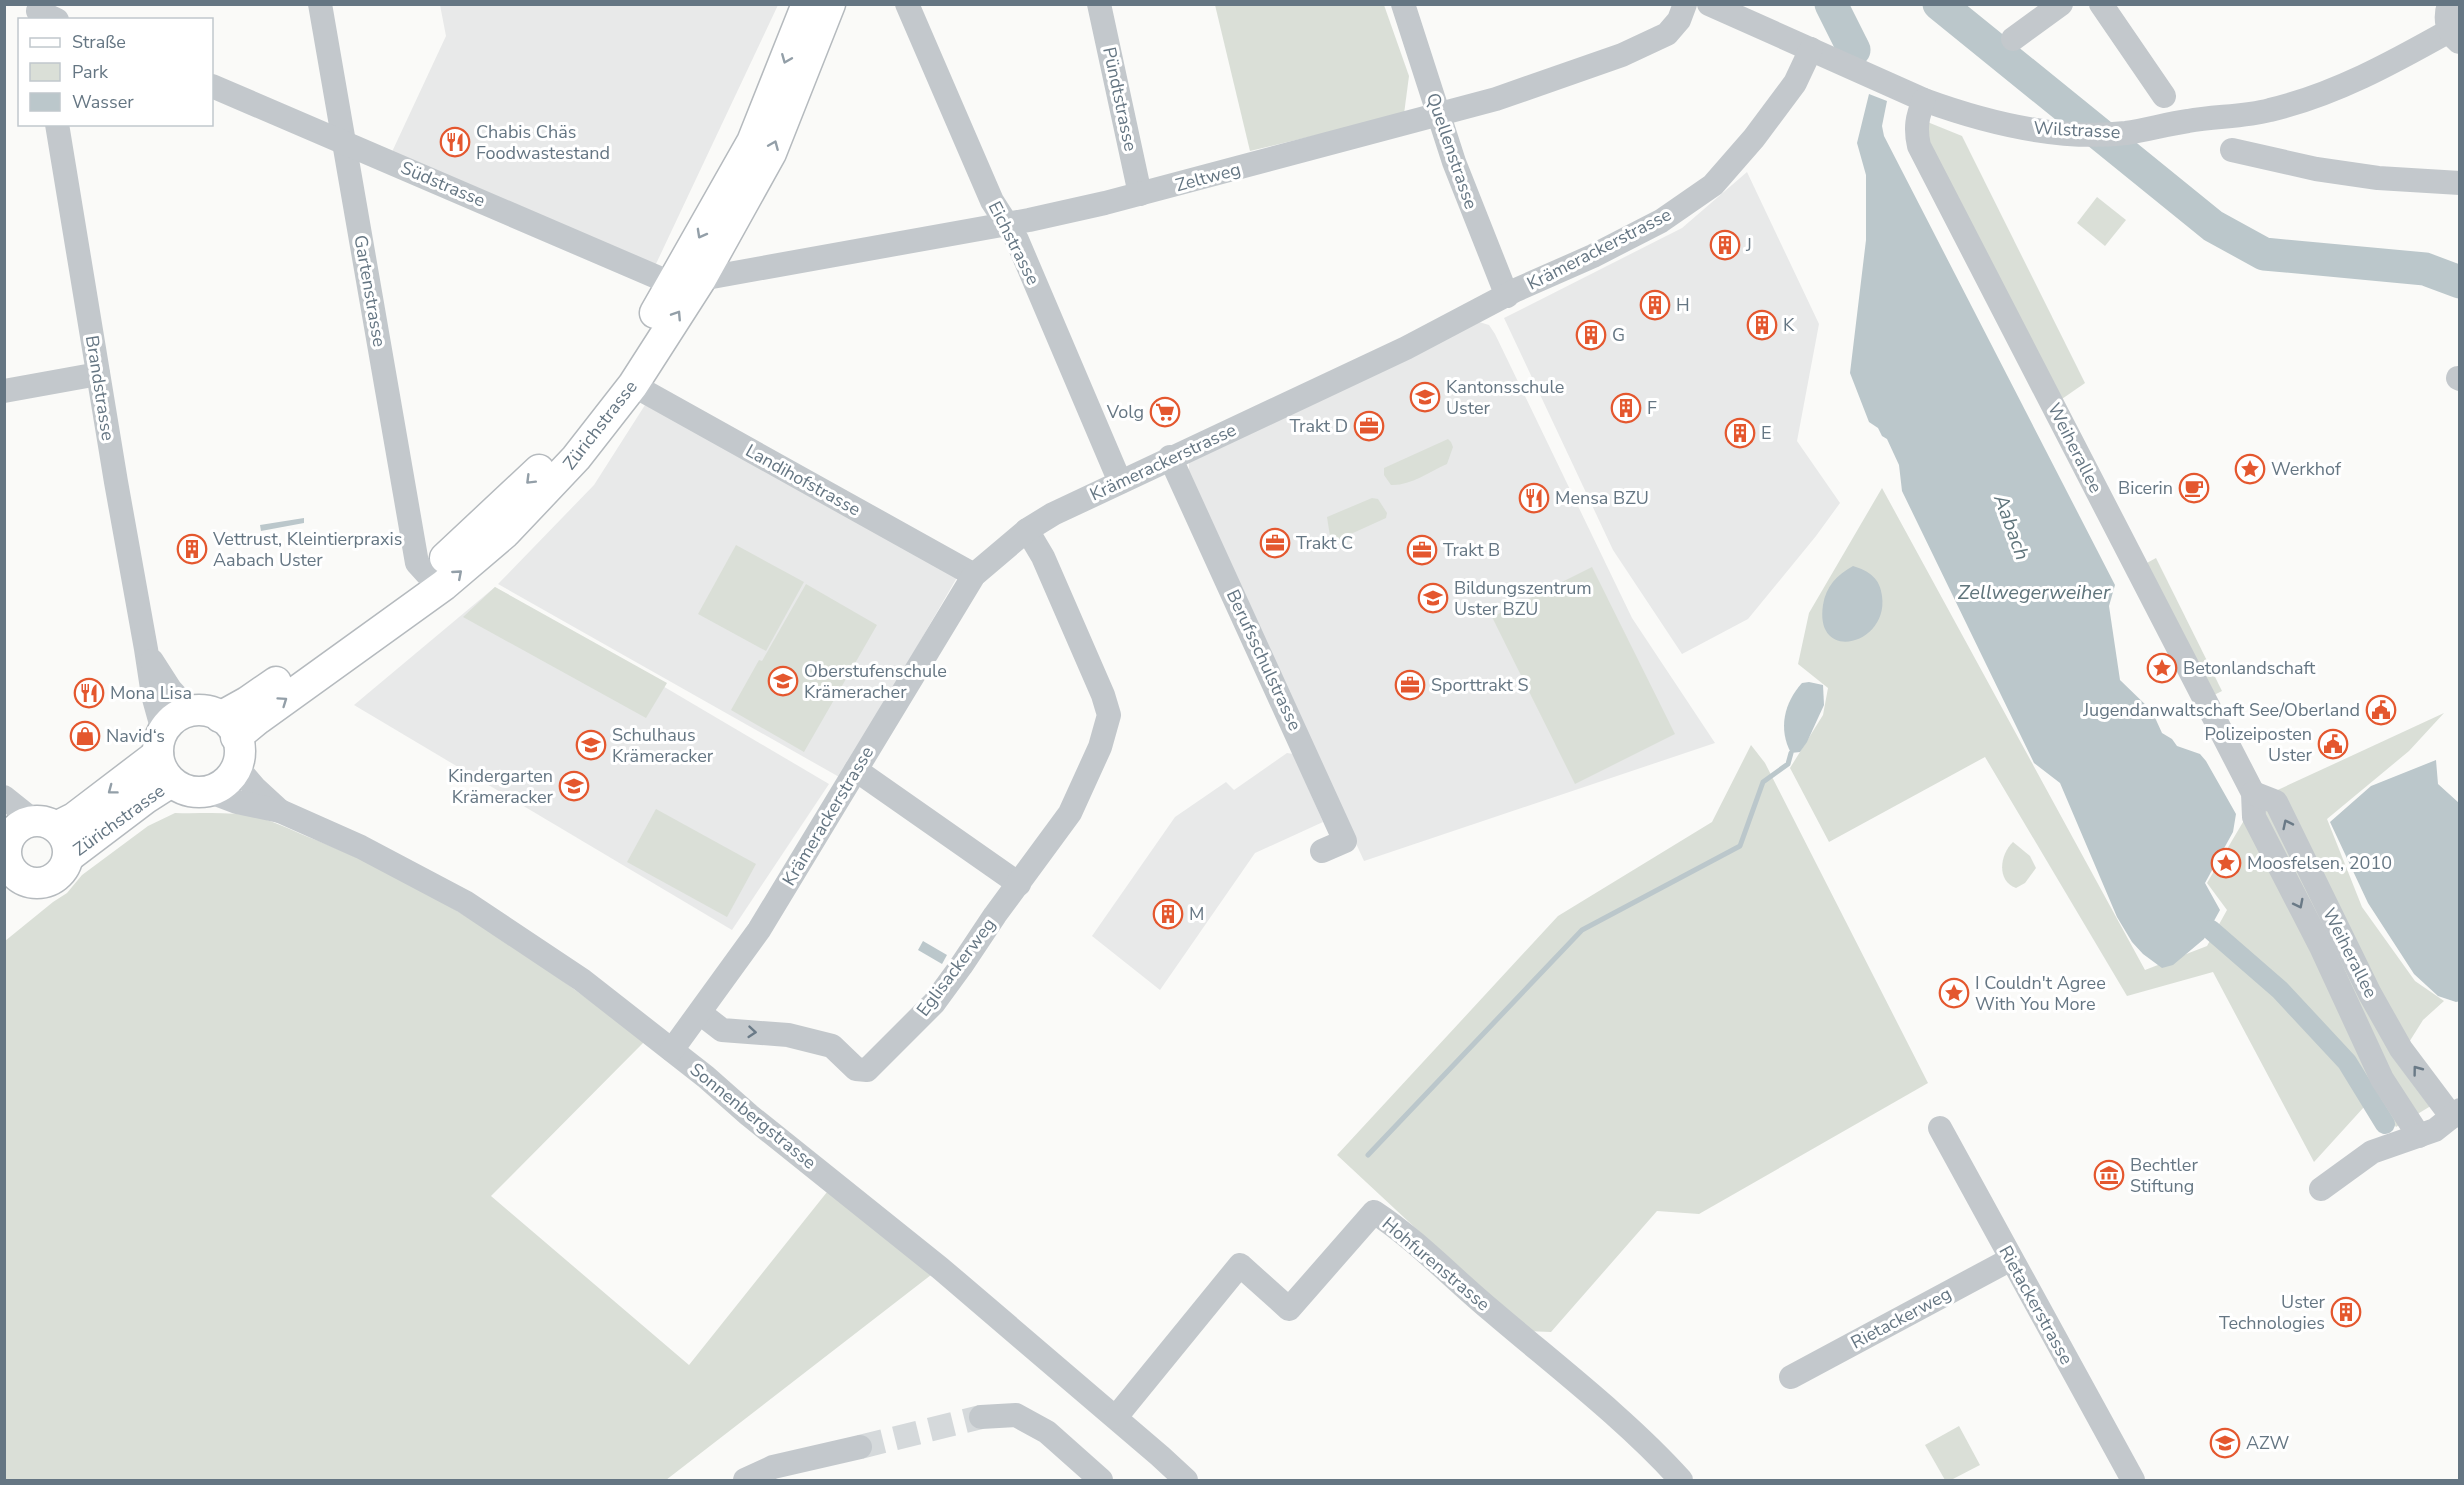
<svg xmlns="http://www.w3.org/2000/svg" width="2464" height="1485" font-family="'Nunito Sans',sans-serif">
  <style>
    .built { fill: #e8e9e9 }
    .green { fill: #dadfd7 }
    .water { fill: #bbc7cb }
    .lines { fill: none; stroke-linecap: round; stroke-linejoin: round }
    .stream { stroke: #bbc7cb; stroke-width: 5 }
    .canal { stroke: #bbc7cb; stroke-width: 20 }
    .river { stroke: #bbc7cb; stroke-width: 33 }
    .minor-tunnel { stroke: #d5d9db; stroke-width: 24; stroke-dasharray: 24 12; stroke-linecap: butt }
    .major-casing { stroke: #b5babe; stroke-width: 33 }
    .minor { stroke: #c3c8cc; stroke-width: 24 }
    .major { stroke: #fff; stroke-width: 30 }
    .oneway { stroke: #939fa8 }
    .oneway2 { stroke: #6a7a87 }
    .labels { text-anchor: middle; stroke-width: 6; stroke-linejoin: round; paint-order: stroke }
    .street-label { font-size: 18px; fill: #657683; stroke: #fff }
    .poi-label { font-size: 18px; fill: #657683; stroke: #fff; text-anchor: start }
    .water-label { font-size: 20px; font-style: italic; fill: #60757c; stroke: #fff }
  </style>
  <rect width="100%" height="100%" fill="#fafaf8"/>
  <g class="built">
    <path d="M 440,5 L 778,5 L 655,266 L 391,154 L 446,36 Z"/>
    <path d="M 1747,172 L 1819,324 L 1797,441 L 1840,503 L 1816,536 L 1748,619 L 1682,654 L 1613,550 L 1504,318 L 1682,228 Z"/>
    <path d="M 1479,322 L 1489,325 L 1495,334 L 1632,618 L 1715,743 L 1364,861 L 1189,476 L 1189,462 Z"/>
    <path d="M 645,405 L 959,574 L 841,778 L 498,584 L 594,485 Z"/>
    <path d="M 495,587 L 829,784 L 732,930 L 354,705 Z"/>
    <path d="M 1287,753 L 1293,754 L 1323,822 L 1255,853 L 1160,990 L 1092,936 L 1175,817 L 1226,782 L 1234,790 Z"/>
  </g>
  <g class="green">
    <path d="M 1215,5 L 1384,5 L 1409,76 L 1404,114 L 1250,151 Z"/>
    <path d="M 1925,121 L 1962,136 L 2085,383 L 2059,401 L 1932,153 Z"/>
    <path d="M 2097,197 L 2126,220 L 2105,246 L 2077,223 Z"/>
    <path d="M 1448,439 L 1451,442 L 1453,447 L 1447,464 C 1429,472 1410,486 1391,485 L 1384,475 L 1384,468 Z"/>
    <path d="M 1882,488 L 2145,970 L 2207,946 L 2227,910 L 2207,883 L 2256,800 L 2444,713 L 2409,751 L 2327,819 L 2362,907 L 2415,981 L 2444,1001 L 2423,1020 L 2406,1047 L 2444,1098 L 2396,1127 L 2374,1096 L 2314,1162 L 2213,972 L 2127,996 L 1985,757 L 1829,842 L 1790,768 L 1823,715 L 1828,688 L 1798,664 L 1809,613 Z"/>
    <path d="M 1372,498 L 1378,499 L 1387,513 L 1386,518 L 1331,543 L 1327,517 Z"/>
    <path d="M 736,545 L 804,582 L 766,651 L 698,614 Z"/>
    <path d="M 2156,558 L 2222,691 L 2210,697 L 2145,564 Z"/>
    <path d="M 1592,567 L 1675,734 L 1575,784 L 1492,617 Z"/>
    <path d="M 806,584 L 877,625 L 804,752 L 731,710 L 759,660 L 762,661 Z"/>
    <path d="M 495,587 L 667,683 L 646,718 L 463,617 Z"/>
    <path d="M 1751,745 L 1765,763 L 1928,1083 L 1699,1214 L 1657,1211 L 1551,1332 L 1526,1331 L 1337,1155 L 1558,916 L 1712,822 Z"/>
    <path d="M 656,809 L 756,864 L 727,917 L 627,862 Z"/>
    <path d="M 175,813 C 202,814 231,811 257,817 C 277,822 297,833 316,840 C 436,888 543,963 644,1042 L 491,1196 L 689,1365 L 835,1182 L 940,1268 L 666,1480 L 5,1480 L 5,941 L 53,902 L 67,893 L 82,875 L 148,826 Z"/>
    <path d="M 2013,842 L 2030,856 L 2036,868 L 2025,883 L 2016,888 C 1996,881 2000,854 2013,842 Z"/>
    <path d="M 1959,1426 L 1980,1465 L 1951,1480 L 1945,1480 L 1925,1445 Z"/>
  </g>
  <g class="water">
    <path d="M 1869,94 L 1887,101 L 1882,126 L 1884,136 L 2115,585 L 2109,606 L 2120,680 L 2152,711 L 2162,733 L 2172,739 L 2177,746 L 2200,754 L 2206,761 L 2236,814 L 2233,832 L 2205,883 L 2220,910 L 2204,939 L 2173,965 L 2162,968 L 2143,954 L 2132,942 L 2117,917 L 2060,783 L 2034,763 L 1902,491 L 1899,465 L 1887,439 L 1882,436 L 1878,428 L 1869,422 L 1850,373 L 1866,240 L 1866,175 L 1857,143 Z"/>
    <path d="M 304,518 L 304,523 L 261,531 L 260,525 Z"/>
    <path d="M 1853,566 C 1869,571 1880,578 1882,596 C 1889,645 1814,664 1823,605 C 1826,586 1837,575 1853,566 Z"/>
    <path d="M 1809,682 L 1823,685 L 1824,705 L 1807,742 L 1800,752 L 1791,753 C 1778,729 1784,703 1802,683 Z"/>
    <path d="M 2436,760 L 2438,784 L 2459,803 L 2460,1001 L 2456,1002 L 2438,996 L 2414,974 L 2368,903 L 2330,822 L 2371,786 Z"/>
    <path d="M 923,941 L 947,955 L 942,964 L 918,950 Z"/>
  </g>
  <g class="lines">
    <path class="stream" d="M 1368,1155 L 1582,930 L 1740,846 L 1763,782 L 1788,764 L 1791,753"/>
    <path class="canal" d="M 2211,930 L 2280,990 L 2347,1062 L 2385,1124"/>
    <g class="river">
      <path d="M 1831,4 L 1854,50"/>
      <path d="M 1939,4 L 2213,226 L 2264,254 L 2425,269 L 2460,282"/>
    </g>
    <path class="minor-tunnel" d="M 860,1447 L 981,1417"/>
    <g class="major-casing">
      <g id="major">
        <path d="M 655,313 L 752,142 L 807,4"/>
        <path d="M 445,558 L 539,470"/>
        <circle cx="199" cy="751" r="41"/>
        <path d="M 220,717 L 247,702 L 276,682"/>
        <path d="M 236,737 L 258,719 L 444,585 L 505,533 L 576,458 L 633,385 L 701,279 L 771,153 L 830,4"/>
        <circle cx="37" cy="852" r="31"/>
        <path d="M 56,827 L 74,818 L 158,754"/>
        <path d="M 68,857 L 146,798 L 171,782"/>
      </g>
    </g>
    <g class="minor">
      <path d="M 320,4 L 417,563 L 427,574"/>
      <path d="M 907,4 L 992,201 L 1017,240 L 1120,482"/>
      <path d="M 1099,4 L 1140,194"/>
      <path d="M 1403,4 L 1454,162 L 1507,296"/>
      <path d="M 1709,4 L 1924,100 C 1987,123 2058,141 2126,133 C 2147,130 2167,124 2188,121 C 2215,116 2244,117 2270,110 C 2334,95 2392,63 2449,31"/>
      <path d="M 2101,4 L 2164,96"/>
      <path d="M 2449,4 C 2444,19 2447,32 2459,42"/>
      <path d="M 38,11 L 57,20"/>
      <path d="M 2013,39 L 2061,4"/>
      <path d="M 212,86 L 673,284"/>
      <path d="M 1924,100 C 1917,117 1915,128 1919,146 L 2253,793 L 2254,817 L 2321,947 L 2382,1079 L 2419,1136"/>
      <path d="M 57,124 L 116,482 L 146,649 L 153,695 L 163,731"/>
      <path d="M 2232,150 L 2316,169 L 2378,178 L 2460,183"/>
      <path d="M 701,279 L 1029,220 L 1105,203 L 1496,99 L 1622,55 L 1667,34 L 1679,20 L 1685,4"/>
      <path d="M 2458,378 L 2460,379"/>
      <path d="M 633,385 L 974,575"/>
      <path d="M 4,391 L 98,374"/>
      <path d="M 1170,457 L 1345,841 L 1322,851"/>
      <path d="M 152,661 L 170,689 L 190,711"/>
      <path d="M 236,766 L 255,788 L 280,811"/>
      <path d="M 856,770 L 1019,884"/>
      <path d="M 208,791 L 237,802 L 280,811 L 361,847 L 465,902 L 582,980 L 706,1077 L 749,1115 L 940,1268 L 1160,1456 L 1186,1480"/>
      <path d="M 2253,793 L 2276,802 L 2370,994 L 2401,1049 L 2452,1117"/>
      <path d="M 4,797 L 34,821"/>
      <path d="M 4,838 L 7,842"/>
      <path d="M 700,1013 L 722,1030 L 788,1035 L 832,1046 L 856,1069 L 867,1070 L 934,1003 L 961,966 L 995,915 L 1070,813 L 1100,747 L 1109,715 L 1103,695 L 1043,557 L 1027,530"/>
      <path d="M 672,1050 L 759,930 L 974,575 L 1027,530 L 1053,514 L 1406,348 L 1516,290 L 1593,256 L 1661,221 L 1713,185 L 1754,138 L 1795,83 L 1811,49"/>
      <path d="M 1940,1128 L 2133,1480"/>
      <path d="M 2321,1189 L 2372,1152 L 2435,1130 L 2460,1110"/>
      <path d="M 1791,1377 L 2011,1259"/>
      <path d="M 981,1417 L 1016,1415 L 1047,1432 L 1101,1480"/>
      <path d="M 1116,1417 L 1240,1265 L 1289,1309 L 1374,1212 C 1418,1241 1453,1279 1493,1312 C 1555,1365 1627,1420 1681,1480"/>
      <path d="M 745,1480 L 773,1467 L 860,1447"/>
    </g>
    <use href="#major" class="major"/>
  </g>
  <defs><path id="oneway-chevron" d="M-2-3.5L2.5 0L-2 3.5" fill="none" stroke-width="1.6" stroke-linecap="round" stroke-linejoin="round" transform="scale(1.5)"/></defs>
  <g class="oneway">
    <use href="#oneway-chevron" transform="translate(786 59) rotate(112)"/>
    <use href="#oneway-chevron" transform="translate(774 145) rotate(-67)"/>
    <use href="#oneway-chevron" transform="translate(701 234) rotate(119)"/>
    <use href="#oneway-chevron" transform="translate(677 315) rotate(-57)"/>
    <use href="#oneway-chevron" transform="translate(530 480) rotate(135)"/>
    <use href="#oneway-chevron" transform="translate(458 574) rotate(-41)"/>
    <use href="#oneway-chevron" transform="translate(283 701) rotate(-35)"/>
    <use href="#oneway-chevron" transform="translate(112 790) rotate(143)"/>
  </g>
  <g class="oneway2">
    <use href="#oneway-chevron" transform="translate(2287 824) rotate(-116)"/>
    <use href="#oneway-chevron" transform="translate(2299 904) rotate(63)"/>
    <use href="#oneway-chevron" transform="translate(752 1032) rotate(5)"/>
    <use href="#oneway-chevron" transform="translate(2417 1070) rotate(-127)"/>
  </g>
  <defs>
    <g id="restaurant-ring" transform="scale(1.5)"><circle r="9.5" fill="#fff" stroke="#e4572e" stroke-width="1.5"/><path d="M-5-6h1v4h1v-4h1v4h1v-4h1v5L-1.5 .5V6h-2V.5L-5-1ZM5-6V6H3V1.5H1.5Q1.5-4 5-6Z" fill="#e4572e"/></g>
    <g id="building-ring" transform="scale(1.5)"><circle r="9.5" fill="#fff" stroke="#e4572e" stroke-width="1.5"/><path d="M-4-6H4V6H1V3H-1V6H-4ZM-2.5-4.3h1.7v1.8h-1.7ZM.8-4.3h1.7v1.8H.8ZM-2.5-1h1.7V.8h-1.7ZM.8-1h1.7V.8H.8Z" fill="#e4572e"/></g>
    <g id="university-ring" transform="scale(1.5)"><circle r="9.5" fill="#fff" stroke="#e4572e" stroke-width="1.5"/><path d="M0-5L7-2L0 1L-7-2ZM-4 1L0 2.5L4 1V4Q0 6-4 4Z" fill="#e4572e"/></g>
    <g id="supermarket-ring" transform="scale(1.5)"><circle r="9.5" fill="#fff" stroke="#e4572e" stroke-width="1.5"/><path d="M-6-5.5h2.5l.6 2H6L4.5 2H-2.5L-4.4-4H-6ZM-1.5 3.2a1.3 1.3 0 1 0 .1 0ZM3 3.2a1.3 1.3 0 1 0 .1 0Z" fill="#e4572e"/></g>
    <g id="office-ring" transform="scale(1.5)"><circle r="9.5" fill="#fff" stroke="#e4572e" stroke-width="1.5"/><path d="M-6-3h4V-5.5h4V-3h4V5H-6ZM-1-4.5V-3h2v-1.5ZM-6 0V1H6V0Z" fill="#e4572e"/></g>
    <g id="sight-ring" transform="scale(1.5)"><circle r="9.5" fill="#fff" stroke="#e4572e" stroke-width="1.5"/><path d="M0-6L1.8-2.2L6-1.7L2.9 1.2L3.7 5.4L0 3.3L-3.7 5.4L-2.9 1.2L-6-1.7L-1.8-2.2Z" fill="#e4572e"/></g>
    <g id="cafe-ring" transform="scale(1.5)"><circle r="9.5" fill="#fff" stroke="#e4572e" stroke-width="1.5"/><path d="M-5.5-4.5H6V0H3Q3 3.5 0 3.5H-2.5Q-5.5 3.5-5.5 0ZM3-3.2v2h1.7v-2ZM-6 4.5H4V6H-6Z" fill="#e4572e"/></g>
    <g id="school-ring" transform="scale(1.5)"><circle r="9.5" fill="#fff" stroke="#e4572e" stroke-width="1.5"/><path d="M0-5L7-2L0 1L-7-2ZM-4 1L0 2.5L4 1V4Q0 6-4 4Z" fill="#e4572e"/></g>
    <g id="civic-ring" transform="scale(1.5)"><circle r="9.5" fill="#fff" stroke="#e4572e" stroke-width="1.5"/><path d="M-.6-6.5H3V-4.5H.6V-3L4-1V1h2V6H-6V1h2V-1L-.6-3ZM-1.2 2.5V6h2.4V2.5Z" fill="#e4572e"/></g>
    <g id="shop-ring" transform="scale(1.5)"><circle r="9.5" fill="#fff" stroke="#e4572e" stroke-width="1.5"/><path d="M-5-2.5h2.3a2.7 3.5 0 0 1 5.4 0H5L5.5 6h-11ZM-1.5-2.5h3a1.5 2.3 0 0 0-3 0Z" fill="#e4572e"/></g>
    <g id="museum-ring" transform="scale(1.5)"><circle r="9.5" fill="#fff" stroke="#e4572e" stroke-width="1.5"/><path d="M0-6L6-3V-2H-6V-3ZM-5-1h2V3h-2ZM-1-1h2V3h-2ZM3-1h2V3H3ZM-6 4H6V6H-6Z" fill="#e4572e"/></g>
  </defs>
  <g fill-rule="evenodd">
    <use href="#restaurant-ring" x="455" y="142"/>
    <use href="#building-ring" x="1725" y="245"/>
    <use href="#building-ring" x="1655" y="305"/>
    <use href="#building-ring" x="1762" y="325"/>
    <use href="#building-ring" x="1591" y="335"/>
    <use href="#university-ring" x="1425" y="397"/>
    <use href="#building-ring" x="1626" y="408"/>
    <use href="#supermarket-ring" x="1165" y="412"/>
    <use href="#office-ring" x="1369" y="426"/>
    <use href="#building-ring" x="1740" y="433"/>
    <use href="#sight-ring" x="2250" y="469"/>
    <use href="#cafe-ring" x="2194" y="488"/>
    <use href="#restaurant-ring" x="1534" y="498"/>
    <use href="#office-ring" x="1275" y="543"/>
    <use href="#building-ring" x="192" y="549"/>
    <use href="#office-ring" x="1422" y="550"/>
    <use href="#university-ring" x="1433" y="598"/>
    <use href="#sight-ring" x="2162" y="668"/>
    <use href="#school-ring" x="783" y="681"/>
    <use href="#office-ring" x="1410" y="685"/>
    <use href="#restaurant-ring" x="89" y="693"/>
    <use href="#civic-ring" x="2381" y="710"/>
    <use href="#shop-ring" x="85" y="736"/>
    <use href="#civic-ring" x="2333" y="744"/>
    <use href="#school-ring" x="591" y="745"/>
    <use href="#school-ring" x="574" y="786"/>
    <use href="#sight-ring" x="2226" y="863"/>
    <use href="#building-ring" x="1168" y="914"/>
    <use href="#sight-ring" x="1954" y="993"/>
    <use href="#museum-ring" x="2109" y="1175"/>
    <use href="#building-ring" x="2346" y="1312"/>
    <use href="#school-ring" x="2225" y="1443"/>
  </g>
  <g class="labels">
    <g class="street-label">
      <text transform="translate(1120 99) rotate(78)" y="6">Pündtstrasse</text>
      <text transform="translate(2077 130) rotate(3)" y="6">Wilstrasse</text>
      <text transform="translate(1452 151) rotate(71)" y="6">Quellenstrasse</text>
      <text transform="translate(1208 177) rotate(-15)" y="6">Zeltweg</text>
      <text transform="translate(443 184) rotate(23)" y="6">Südstrasse</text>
      <text transform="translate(1014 243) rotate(63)" y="6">Eichstrasse</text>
      <text transform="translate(1599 249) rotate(-27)" y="6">Krämerackerstrasse</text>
      <text transform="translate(370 291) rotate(80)" y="6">Gartenstrasse</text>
      <text transform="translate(100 388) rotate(81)" y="6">Brandstrasse</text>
      <text transform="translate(600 425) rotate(-52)" y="6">Zürichstrasse</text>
      <text transform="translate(2075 448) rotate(63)" y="6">Weiherallee</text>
      <text transform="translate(1163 462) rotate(-25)" y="6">Krämerackerstrasse</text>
      <text transform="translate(803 480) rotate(29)" y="6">Landihofstrasse</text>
      <text transform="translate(1264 660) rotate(65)" y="6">Berufsschulstrasse</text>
      <text transform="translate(828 816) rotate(-59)" y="6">Krämerackerstrasse</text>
      <text transform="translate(119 820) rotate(-36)" y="6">Zürichstrasse</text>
      <text transform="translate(2350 953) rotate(63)" y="6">Weiherallee</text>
      <text transform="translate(956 967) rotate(-53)" y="6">Eglisackerweg</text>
      <text transform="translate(753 1116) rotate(39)" y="6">Sonnenbergstrasse</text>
      <text transform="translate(1436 1264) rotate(40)" y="6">Hohfurenstrasse</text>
      <text transform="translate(2036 1305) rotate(61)" y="6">Rietackerstrasse</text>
      <text transform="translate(1901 1318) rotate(-28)" y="6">Rietackerweg</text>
    </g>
    <g class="poi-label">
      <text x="476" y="138">Chabis Chäs<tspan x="476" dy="21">Foodwastestand</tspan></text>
      <text x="1746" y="251">J</text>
      <text x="1676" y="311">H</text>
      <text x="1783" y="331">K</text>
      <text x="1612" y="341">G</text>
      <text x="1446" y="393">Kantonsschule<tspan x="1446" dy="21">Uster</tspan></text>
      <text x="1647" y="414">F</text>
      <text x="1144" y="418" text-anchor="end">Volg</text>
      <text x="1348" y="432" text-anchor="end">Trakt D</text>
      <text x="1761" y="439">E</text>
      <text x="2271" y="475">Werkhof</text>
      <text x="2173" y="494" text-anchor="end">Bicerin</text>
      <text x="1555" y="504">Mensa BZU</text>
      <text x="213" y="545">Vettrust, Kleintierpraxis<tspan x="213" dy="21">Aabach Uster</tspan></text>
      <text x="1296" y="549">Trakt C</text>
      <text x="1443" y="556">Trakt B</text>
      <text x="1454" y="594">Bildungszentrum<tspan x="1454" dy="21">Uster BZU</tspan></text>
      <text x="2183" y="674">Betonlandschaft</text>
      <text x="804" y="677">Oberstufenschule<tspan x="804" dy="21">Krämeracher</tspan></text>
      <text x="1431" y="691">Sporttrakt S</text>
      <text x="110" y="699">Mona Lisa</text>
      <text x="2360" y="716" text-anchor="end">Jugendanwaltschaft See/Oberland</text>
      <text x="2312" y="740" text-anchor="end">Polizeiposten<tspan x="2312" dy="21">Uster</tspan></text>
      <text x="612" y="741">Schulhaus<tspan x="612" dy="21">Krämeracker</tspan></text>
      <text x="106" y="742">Navid‘s</text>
      <text x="553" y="782" text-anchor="end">Kindergarten<tspan x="553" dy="21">Krämeracker</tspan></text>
      <text x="2247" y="869">Moosfelsen, 2010</text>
      <text x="1189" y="920">M</text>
      <text x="1975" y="989">I Couldn't Agree<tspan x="1975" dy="21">With You More</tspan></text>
      <text x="2130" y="1171">Bechtler<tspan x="2130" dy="21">Stiftung</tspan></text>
      <text x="2325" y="1308" text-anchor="end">Uster<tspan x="2325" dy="21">Technologies</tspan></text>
      <text x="2246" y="1449">AZW</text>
    </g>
    <g class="water-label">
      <text transform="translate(2012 527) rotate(70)" y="7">Aabach</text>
      <text x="2034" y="599">Zellwegerweiher</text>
    </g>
  </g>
  <rect width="2464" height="1485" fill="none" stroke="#657683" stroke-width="12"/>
  <rect x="18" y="18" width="195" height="108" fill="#ffffff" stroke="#c1c8cd" stroke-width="1.5"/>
  <rect x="30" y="38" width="30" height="9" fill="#ffffff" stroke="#c1c8cd" stroke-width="1.5"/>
  <text x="72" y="48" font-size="18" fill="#657683">Straße</text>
  <rect x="30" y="63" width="30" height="18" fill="#dadfd7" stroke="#c1c8cd" stroke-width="1.5"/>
  <text x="72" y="78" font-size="18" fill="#657683">Park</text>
  <rect x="30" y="93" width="30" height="18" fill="#bbc7cb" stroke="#c1c8cd" stroke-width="1.5"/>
  <text x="72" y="108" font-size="18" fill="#657683">Wasser</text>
</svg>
